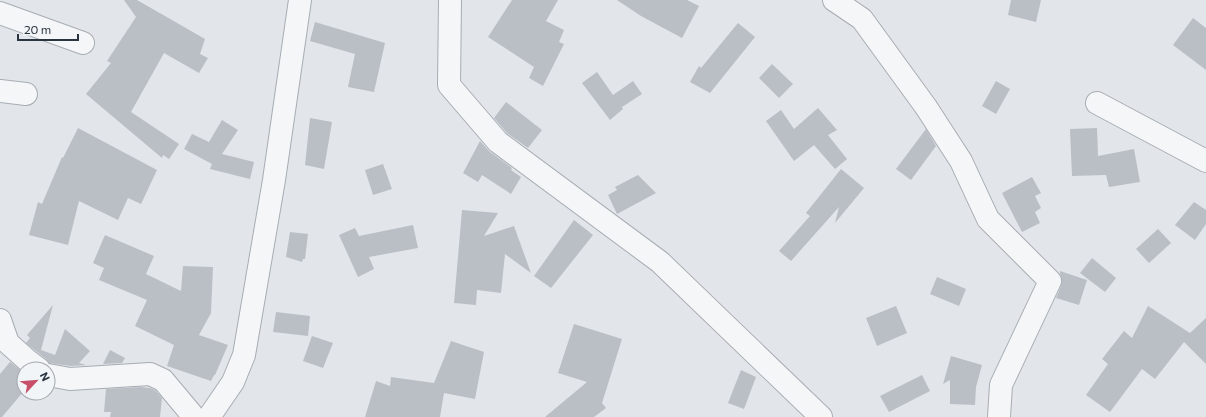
<svg xmlns="http://www.w3.org/2000/svg" width="1206" height="417" font-family="Commissioner,sans-serif">
  <style>
    .building { fill: #babfc6 }
    .lines { fill: none; stroke-linecap: round; stroke-linejoin: round }
    .street-casing { stroke: #a7adb4; stroke-width: 24 }
    .street { stroke: #f5f6f8; stroke-width: 22 }
  </style>
  <rect width="100%" height="100%" fill="#e2e6ea"/>
  <g class="building">
    <path d="M 124,0 L 137,0 L 205,39 L 200,54 L 208,58 L 199,73 L 164,53 L 131,112 L 179,144 L 169,159 L 163,155 L 162,158 L 86,94 L 111,63 L 107,61 L 136,17 Z"/>
    <path d="M 512,0 L 558,0 L 546,21 L 564,30 L 559,42 L 564,44 L 543,86 L 529,78 L 534,67 L 488,37 Z"/>
    <path d="M 617,0 L 687,0 L 699,6 L 682,38 L 641,16 Z"/>
    <path d="M 1011,0 L 1041,0 L 1036,22 L 1008,15 Z"/>
    <path d="M 1193,18 L 1206,28 L 1206,70 L 1173,45 Z"/>
    <path d="M 315,22 L 385,43 L 374,92 L 348,87 L 355,54 L 310,41 Z"/>
    <path d="M 738,23 L 755,37 L 710,93 L 690,82 L 699,66 L 701,68 Z"/>
    <path d="M 772,64 L 793,84 L 779,98 L 759,78 Z"/>
    <path d="M 597,72 L 613,95 L 633,81 L 642,94 L 622,107 L 623,109 L 610,120 L 582,83 Z"/>
    <path d="M 996,81 L 1010,89 L 996,114 L 982,106 Z"/>
    <path d="M 506,102 L 542,130 L 528,148 L 507,133 L 494,118 Z"/>
    <path d="M 818,108 L 837,130 L 828,135 L 847,159 L 835,169 L 814,145 L 794,161 L 766,121 L 781,110 L 794,129 Z"/>
    <path d="M 310,118 L 332,122 L 324,169 L 305,165 Z"/>
    <path d="M 222,120 L 238,130 L 222,154 L 254,162 L 250,179 L 210,169 L 212,164 L 184,149 L 192,134 L 209,142 Z"/>
    <path d="M 78,128 L 157,170 L 141,204 L 128,198 L 118,220 L 79,201 L 68,245 L 29,235 L 38,202 L 42,204 L 62,157 L 63,158 Z"/>
    <path d="M 1097,128 L 1098,156 L 1134,149 L 1140,182 L 1109,187 L 1106,175 L 1072,176 L 1070,129 Z"/>
    <path d="M 926,129 L 936,146 L 911,180 L 896,169 Z"/>
    <path d="M 480,141 L 490,152 L 512,168 L 511,170 L 521,177 L 511,194 L 482,175 L 478,182 L 463,173 Z"/>
    <path d="M 383,164 L 392,189 L 373,195 L 365,170 Z"/>
    <path d="M 841,169 L 864,188 L 835,223 L 839,207 L 791,261 L 779,251 L 810,216 L 806,213 Z"/>
    <path d="M 638,175 L 656,193 L 617,214 L 608,195 L 617,190 L 615,187 Z"/>
    <path d="M 1032,177 L 1041,193 L 1035,196 L 1041,208 L 1035,212 L 1040,223 L 1022,232 L 1002,193 Z"/>
    <path d="M 1194,202 L 1206,210 L 1206,224 L 1195,240 L 1175,225 Z"/>
    <path d="M 462,210 L 498,213 L 484,236 L 514,226 L 531,273 L 505,254 L 501,293 L 477,290 L 476,305 L 454,303 Z"/>
    <path d="M 574,220 L 593,235 L 551,288 L 534,276 Z"/>
    <path d="M 413,225 L 418,248 L 369,257 L 374,269 L 358,277 L 339,235 L 355,228 L 359,236 Z"/>
    <path d="M 1158,229 L 1171,243 L 1149,263 L 1136,249 Z"/>
    <path d="M 290,232 L 308,234 L 305,259 L 303,259 L 302,262 L 286,257 Z"/>
    <path d="M 105,235 L 154,256 L 146,274 L 181,291 L 183,266 L 213,267 L 211,313 L 199,335 L 228,345 L 215,375 L 214,375 L 211,381 L 167,366 L 174,345 L 135,326 L 147,300 L 99,280 L 104,268 L 93,263 Z"/>
    <path d="M 1092,258 L 1116,278 L 1105,292 L 1080,273 Z"/>
    <path d="M 1060,271 L 1087,280 L 1079,305 L 1056,298 L 1061,286 L 1062,279 L 1060,273 Z"/>
    <path d="M 937,277 L 966,289 L 959,306 L 930,294 Z"/>
    <path d="M 53,305 L 41,350 L 55,355 L 65,329 L 90,351 L 79,363 L 86,365 L 71,366 L 49,363 L 46,359 L 26,343 L 30,338 L 27,335 Z"/>
    <path d="M 896,306 L 907,333 L 877,346 L 866,318 Z"/>
    <path d="M 1148,306 L 1190,333 L 1206,318 L 1206,364 L 1184,342 L 1155,379 L 1142,369 L 1110,412 L 1086,395 L 1108,364 L 1102,359 L 1124,331 L 1132,338 Z"/>
    <path d="M 276,312 L 310,316 L 308,336 L 273,332 Z"/>
    <path d="M 574,324 L 622,339 L 602,403 L 606,408 L 594,417 L 545,417 L 587,382 L 558,373 Z"/>
    <path d="M 312,336 L 333,343 L 323,368 L 303,361 Z"/>
    <path d="M 451,341 L 484,352 L 475,399 L 444,393 L 440,417 L 365,417 L 376,381 L 390,386 L 391,377 L 434,383 Z"/>
    <path d="M 110,350 L 125,358 L 122,363 L 103,364 Z"/>
    <path d="M 951,356 L 982,365 L 976,387 L 975,405 L 950,404 L 950,380 L 943,384 Z"/>
    <path d="M 10,362 L 24,373 L 24,391 L 2,417 L 0,417 L 0,374 Z"/>
    <path d="M 741,370 L 756,377 L 744,409 L 728,403 Z"/>
    <path d="M 922,375 L 930,391 L 889,412 L 880,396 Z"/>
    <path d="M 141,387 L 150,388 L 155,390 L 162,398 L 160,417 L 110,417 L 111,412 L 104,412 L 106,389 Z"/>
  </g>
  <g class="lines">
    <g class="street-casing">
      <g id="street">
        <path d="M 450,0 L 449,85 L 498,142 L 660,262 L 821,417"/>
        <path d="M 834,0 L 862,19 L 926,107 L 961,161 L 988,219 L 1050,281 L 1001,385 L 999,417"/>
        <path d="M 0,13 L 83,43"/>
        <path d="M 0,91 L 26,94"/>
        <path d="M 1097,103 L 1206,161"/>
        <path d="M 0,320 L 8,343 L 27,360 L 39,369"/>
        <path d="M 48,375 L 70,379 L 150,374 L 163,380 L 194,417"/>
        <path d="M 209,417 L 233,382 L 244,355 L 274,180 L 300,0"/>
      </g>
    </g>
    <use href="#street" class="street"/>
  </g>
  <g transform="translate(36 381) rotate(64)"><circle r="19" fill="#f2f5f7" stroke="#a2a8ae"/>
  <path d="M0-3L7 15L0 10L-7 15Z" fill="#c74f6a"/>
  <text y="-6" font-size="11" font-weight="bold" text-anchor="middle" fill="#2b3541">N</text>
  </g>
  <path d="M18 34v6h60v-6" fill="none" stroke="#2b3541" stroke-width="2"/>
  <text x="24" y="34" font-size="12" fill="#2b3541" stroke="#f2f5f7" stroke-width="3" paint-order="stroke">20 m</text>
</svg>
